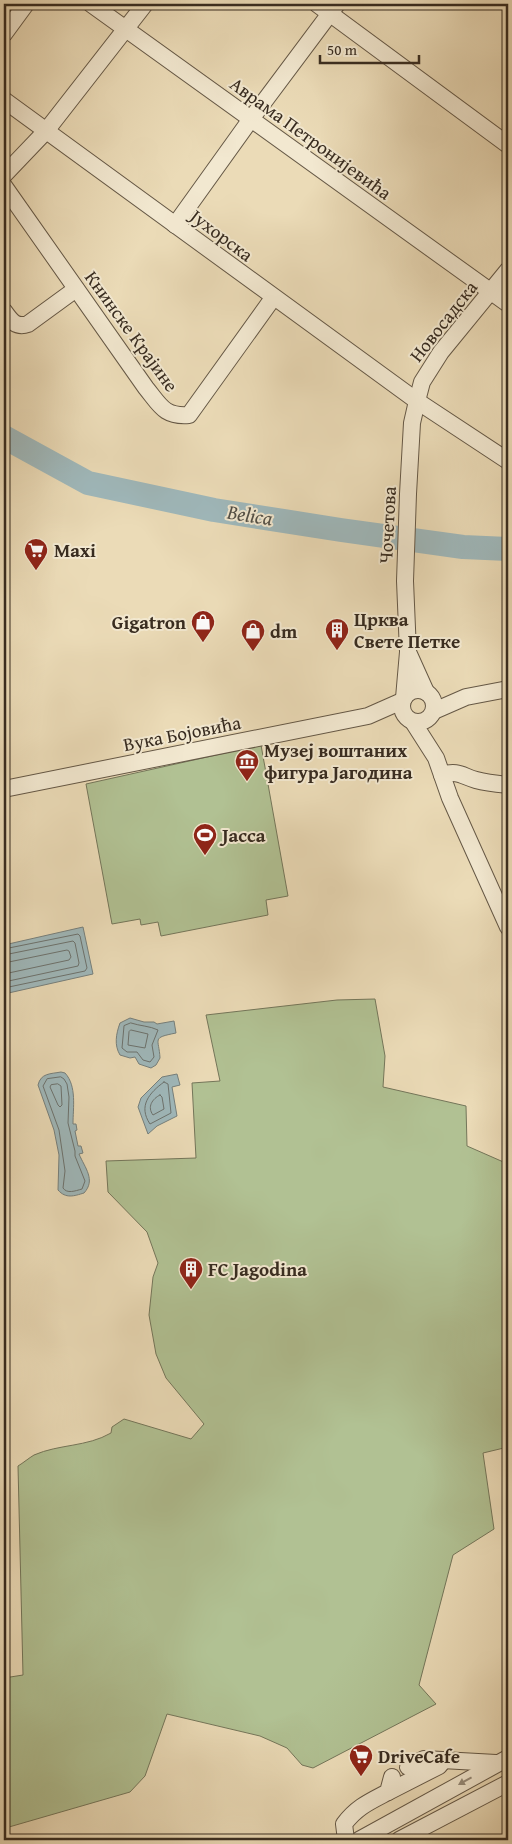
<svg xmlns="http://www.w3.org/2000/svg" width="512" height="1844" font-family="'Gentium Book Plus',serif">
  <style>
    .green { fill: #b1c193; stroke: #74765a }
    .water { fill: #9fb8bb; stroke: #76807d }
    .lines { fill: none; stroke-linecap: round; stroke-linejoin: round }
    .shore { stroke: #6c726e; stroke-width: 1 }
    .river { stroke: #9fb8bb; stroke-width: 24 }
    .minor-casing { stroke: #655846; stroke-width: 18 }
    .minor { stroke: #f2e8d0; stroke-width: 16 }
    .oneway { fill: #958a78 }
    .labels { text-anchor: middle; stroke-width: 4; stroke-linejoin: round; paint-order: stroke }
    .street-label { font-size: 19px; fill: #382c20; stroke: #f2e8d0 }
    .poi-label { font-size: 19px; font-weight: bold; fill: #382c20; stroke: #f2e8d0; text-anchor: start }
    .water-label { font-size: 20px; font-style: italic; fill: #524f47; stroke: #f2e8d0 }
  </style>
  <rect width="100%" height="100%" fill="#ebdbb7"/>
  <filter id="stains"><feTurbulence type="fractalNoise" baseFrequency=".004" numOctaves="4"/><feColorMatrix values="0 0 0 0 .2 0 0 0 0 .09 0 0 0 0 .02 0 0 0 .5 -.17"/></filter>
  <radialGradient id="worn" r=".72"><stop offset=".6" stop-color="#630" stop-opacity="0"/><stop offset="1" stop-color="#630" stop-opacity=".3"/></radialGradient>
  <g class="green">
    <path d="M 261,745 L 288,896 L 266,900 L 268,915 L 161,936 L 158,922 L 141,925 L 140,919 L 112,924 L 86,784 Z"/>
    <path d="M 375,999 L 385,1056 L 383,1087 L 466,1106 L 467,1146 L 508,1164 L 508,1447 L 483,1453 L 494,1529 L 453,1555 L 419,1685 L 436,1704 L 313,1768 L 302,1765 L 287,1748 L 260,1736 L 167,1714 L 145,1776 L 130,1792 L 9,1827 L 4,1773 L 4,1678 L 23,1675 L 18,1466 C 23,1463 29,1458 34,1455 C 59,1444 87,1447 111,1433 L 112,1427 L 124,1419 L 191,1439 L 204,1424 L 166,1378 L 156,1354 L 149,1315 L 153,1277 L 158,1263 L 147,1232 L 108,1192 L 106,1161 L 196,1158 L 192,1083 L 220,1081 L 206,1015 L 337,1000 Z"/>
  </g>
  <g class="water">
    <path d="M 83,927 L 93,974 L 4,994 L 4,945 Z"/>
    <path d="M 130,1018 L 144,1022 L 154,1022 L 157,1024 L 174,1021 L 176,1033 C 151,1038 159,1038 160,1058 L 156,1065 L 151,1068 L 139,1064 L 135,1057 L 130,1058 L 120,1055 C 114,1045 116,1034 120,1023 Z"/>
    <path d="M 61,1072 L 65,1073 C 77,1086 73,1108 73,1124 L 76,1124 L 77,1130 L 75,1131 L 78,1146 L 81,1146 L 83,1153 L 79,1154 C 85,1168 96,1180 84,1193 C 74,1196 66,1199 58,1190 L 59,1155 L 54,1130 L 38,1085 C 41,1073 50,1074 61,1072 Z"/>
    <path d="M 177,1074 L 180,1085 L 172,1087 L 177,1116 L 157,1126 L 148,1134 L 138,1107 L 141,1098 L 162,1077 Z"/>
  </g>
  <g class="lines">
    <g class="shore">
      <path d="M 4,949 L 78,934 L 80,936 L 87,968 L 85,971 L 4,988"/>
      <path d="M 4,955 L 73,941 L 75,943 L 79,963 L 78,966 L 4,982"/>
      <path d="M 4,963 L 67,950 L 69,951 L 71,957 L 69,960 L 4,974"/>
      <path d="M 131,1023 C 140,1026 150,1026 158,1030 L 152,1045 L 154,1057 L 150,1062 L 143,1060 L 137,1052 L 127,1052 L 122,1048 L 124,1026 Z"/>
      <path d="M 131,1030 L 148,1034 L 145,1048 L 128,1045 L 129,1032 Z"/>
      <path d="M 61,1077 L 64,1079 L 67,1084 L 69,1097 L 68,1123 L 75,1151 L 75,1156 L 85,1181 L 82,1189 C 75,1191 67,1194 63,1188 L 65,1171 L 59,1130 L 43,1086 L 47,1079 Z"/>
      <path d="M 164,1082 L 168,1084 L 171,1113 L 150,1124 C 138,1106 149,1093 164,1082 Z"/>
      <path d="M 58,1084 L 61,1086 L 62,1105 L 60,1107 L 58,1105 L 50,1087 L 51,1085 Z"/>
      <path d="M 160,1095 L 162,1097 L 164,1109 L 153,1115 C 147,1107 152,1099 160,1095 Z"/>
    </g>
    <path class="river" d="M 4,437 L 88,483 L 214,510 L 341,530 L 463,547 L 508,549"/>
    <g class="minor-casing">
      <g id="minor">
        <path d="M 91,4 L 508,304"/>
        <path d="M 317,4 L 508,145"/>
        <path d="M 4,34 L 26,4"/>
        <path d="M 4,100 L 417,401 L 508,461"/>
        <path d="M 4,175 L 46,131 L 145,4"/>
        <path d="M 4,186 L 146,388 C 160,405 164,417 189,415 L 273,298"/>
        <path d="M 175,225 L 251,119 L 337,4"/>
        <path d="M 4,311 C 11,321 16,328 28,324 L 76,289"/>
        <path d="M 408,652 L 426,692"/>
        <circle cx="418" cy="706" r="16"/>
        <path d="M 404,698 L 408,652 L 405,581 L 408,494 L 412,423 L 417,401 L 422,382 L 441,352 L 508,270"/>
        <path d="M 434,711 L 466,697 L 508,689"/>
        <path d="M 413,722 L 436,758 L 450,798 L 508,927"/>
        <path d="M 442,775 C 458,770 462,776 476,780 C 487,783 498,784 508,785"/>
        <path d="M 4,789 L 368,716 L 402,701"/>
        <path d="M 408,1767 L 424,1759 L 496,1763"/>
        <path d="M 388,1792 L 439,1766 L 444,1760"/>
        <path d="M 346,1840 L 344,1824 C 357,1807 369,1802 388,1792 L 392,1777"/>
        <path d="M 359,1840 L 508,1758"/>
        <path d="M 399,1840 L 508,1783"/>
      </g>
    </g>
    <use href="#minor" class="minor"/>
  </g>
  <defs><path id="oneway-solid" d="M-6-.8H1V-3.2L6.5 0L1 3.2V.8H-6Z" transform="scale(1.25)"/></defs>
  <use class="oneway" href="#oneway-solid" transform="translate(465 1781) rotate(151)"/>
  <defs>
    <g id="supermarket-pin" transform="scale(1.25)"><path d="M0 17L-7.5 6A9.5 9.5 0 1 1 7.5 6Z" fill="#8f2418" stroke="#f2e8d0"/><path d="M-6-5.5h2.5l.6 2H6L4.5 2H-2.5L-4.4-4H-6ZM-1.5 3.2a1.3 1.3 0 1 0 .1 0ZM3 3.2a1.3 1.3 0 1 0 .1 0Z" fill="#fff"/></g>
    <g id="shop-pin" transform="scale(1.25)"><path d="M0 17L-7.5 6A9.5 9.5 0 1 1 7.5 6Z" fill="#8f2418" stroke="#f2e8d0"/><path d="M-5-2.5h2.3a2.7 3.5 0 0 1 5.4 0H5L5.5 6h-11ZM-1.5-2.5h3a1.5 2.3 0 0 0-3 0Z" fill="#fff"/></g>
    <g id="building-pin" transform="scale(1.25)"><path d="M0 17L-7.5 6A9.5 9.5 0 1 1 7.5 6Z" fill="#8f2418" stroke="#f2e8d0"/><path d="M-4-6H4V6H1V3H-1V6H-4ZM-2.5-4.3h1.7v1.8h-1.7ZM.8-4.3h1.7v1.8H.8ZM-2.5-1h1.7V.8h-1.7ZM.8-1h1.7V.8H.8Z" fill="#fff"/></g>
    <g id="museum-pin" transform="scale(1.25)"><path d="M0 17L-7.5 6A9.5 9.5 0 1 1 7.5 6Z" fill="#8f2418" stroke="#f2e8d0"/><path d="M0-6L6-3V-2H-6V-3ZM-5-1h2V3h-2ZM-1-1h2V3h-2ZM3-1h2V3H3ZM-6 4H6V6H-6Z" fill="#fff"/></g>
    <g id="stadium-pin" transform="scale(1.25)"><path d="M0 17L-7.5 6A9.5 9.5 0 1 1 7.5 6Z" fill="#8f2418" stroke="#f2e8d0"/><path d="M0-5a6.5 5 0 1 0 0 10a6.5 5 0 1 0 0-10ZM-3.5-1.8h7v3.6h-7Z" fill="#fff"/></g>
  </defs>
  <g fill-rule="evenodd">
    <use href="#supermarket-pin" x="36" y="550"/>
    <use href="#shop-pin" x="203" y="622"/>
    <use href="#building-pin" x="337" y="630"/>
    <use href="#shop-pin" x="253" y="631"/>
    <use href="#museum-pin" x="247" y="761"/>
    <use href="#stadium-pin" x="205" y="835"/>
    <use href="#building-pin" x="191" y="1269"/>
    <use href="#supermarket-pin" x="361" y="1756"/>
  </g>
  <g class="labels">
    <g class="street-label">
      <text transform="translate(311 138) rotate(36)" y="7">Аврама Петронијевића</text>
      <text transform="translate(222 235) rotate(37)" y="7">Јухорска</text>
      <text transform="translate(443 321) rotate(-52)" y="7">Новосадска</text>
      <text transform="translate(132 331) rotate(54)" y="7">Книнске Крајине</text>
      <text transform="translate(387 525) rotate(-87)" y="7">Чочетова</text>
      <text transform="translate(182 733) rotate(-11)" y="7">Вука Бојовића</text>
    </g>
    <g class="poi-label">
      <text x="54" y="557">Maxi</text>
      <text x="354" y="626">Црква<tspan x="354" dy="22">Свете Петке</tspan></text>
      <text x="186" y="629" text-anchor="end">Gigatron</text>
      <text x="270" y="638">dm</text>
      <text x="264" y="757">Музеј воштаних<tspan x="264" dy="22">фигура Јагодина</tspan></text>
      <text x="222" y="842">Јасса</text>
      <text x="208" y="1276">FC Jagodina</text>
      <text x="378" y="1763">DriveCafe</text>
    </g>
    <g class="water-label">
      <text transform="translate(250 515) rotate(9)" y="7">Belica</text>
    </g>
  </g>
  <rect width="512" height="1844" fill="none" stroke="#ebdbb7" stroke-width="20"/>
  <rect x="5" y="5" width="502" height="1834" fill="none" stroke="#382c20" stroke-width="2.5"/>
  <rect x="10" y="10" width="492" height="1824" fill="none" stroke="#382c20"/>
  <path d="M320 55v8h99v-8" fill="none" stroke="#382c20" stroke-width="2.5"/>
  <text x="327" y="55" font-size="15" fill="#382c20" stroke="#f2e8d0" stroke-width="4" paint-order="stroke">50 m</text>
  <rect width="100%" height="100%" filter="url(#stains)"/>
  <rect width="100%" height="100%" fill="url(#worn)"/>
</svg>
